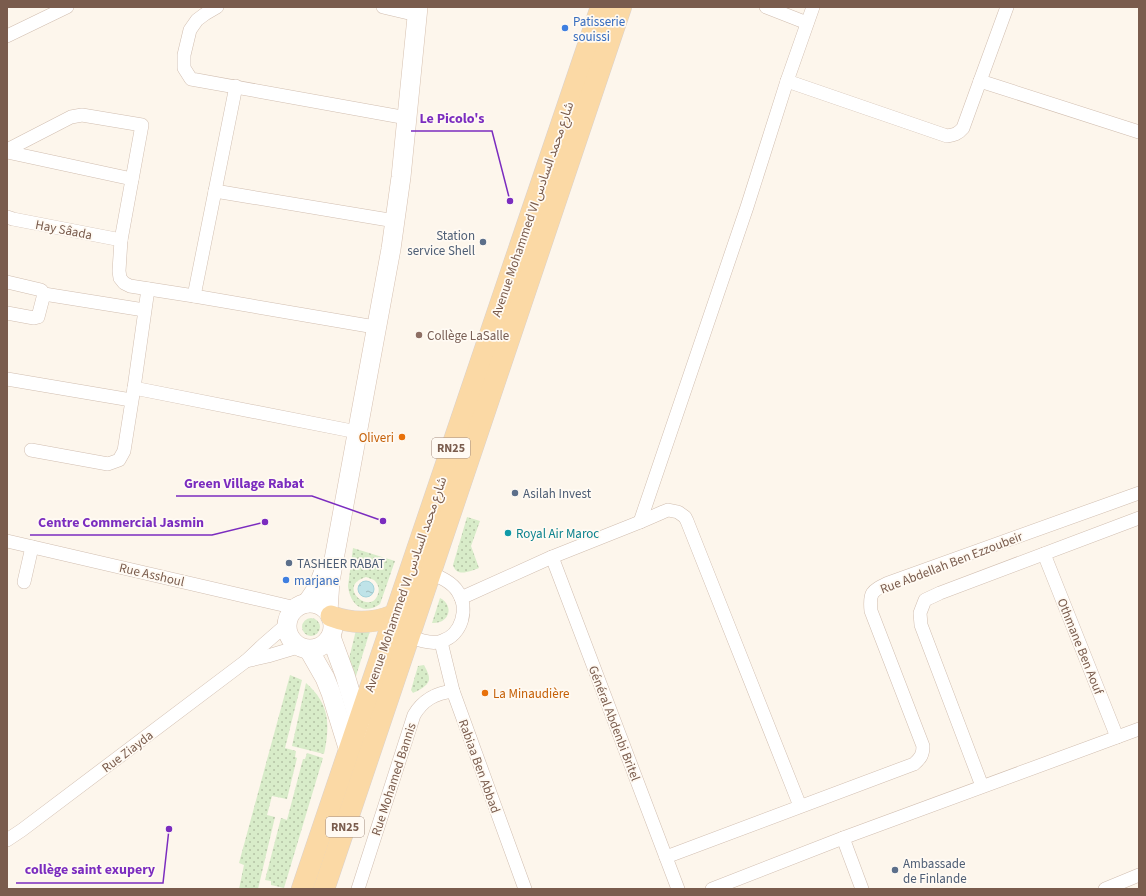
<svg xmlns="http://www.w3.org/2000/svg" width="1146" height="896" font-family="'Source Sans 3','Noto Sans Arabic',sans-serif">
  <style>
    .grass { fill: url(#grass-dots); fill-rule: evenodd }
    .water { fill: url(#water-ripples); stroke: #a5d3da }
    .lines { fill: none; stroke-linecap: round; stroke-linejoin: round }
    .minor-casing { stroke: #d1beb0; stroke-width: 14 }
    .secondary-casing { stroke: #d6c0b0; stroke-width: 20 }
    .primary-casing { stroke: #dad1cd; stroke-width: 22 }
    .minor { stroke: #fff; stroke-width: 13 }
    .secondary { stroke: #fff; stroke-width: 19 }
    .primary { stroke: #fbd9a5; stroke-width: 21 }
    .shop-dot { fill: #3f7fe0; stroke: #fffaf3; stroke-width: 1.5 }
    .service-dot { fill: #5c6f8a; stroke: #fffaf3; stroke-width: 1.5 }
    .education-dot { fill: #8d6e63; stroke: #fffaf3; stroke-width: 1.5 }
    .food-dot { fill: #e8710a; stroke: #fffaf3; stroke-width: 1.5 }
    .culture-dot { fill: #0f9aa8; stroke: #fffaf3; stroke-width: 1.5 }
    .labels { text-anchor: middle; stroke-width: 3.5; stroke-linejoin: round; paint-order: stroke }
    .shield { fill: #fffaf3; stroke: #a28b7f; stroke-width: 1 }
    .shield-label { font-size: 12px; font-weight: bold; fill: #7a5c4d }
    .shop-label { font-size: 13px; fill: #366cbe; stroke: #fffaf3; text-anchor: start }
    .street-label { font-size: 13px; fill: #7a5c4d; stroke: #fffaf3 }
    .service-label { font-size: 13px; fill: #4e5e75; stroke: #fffaf3; text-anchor: start }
    .education-label { font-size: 13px; fill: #785e54; stroke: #fffaf3; text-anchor: start }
    .food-label { font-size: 13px; fill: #c56008; stroke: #fffaf3; text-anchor: end }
    .culture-label { font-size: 13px; fill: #0d838f; stroke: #fffaf3; text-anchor: start }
    .leader { fill: none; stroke: #7b2cbf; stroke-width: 1.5 }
    .callout-dot { fill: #7b2cbf; stroke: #fffaf3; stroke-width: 1.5 }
    .callout-label { font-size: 14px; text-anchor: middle; font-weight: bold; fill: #7b2cbf; stroke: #fffaf3; stroke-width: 3.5; stroke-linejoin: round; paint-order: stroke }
  </style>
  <defs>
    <pattern id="grass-dots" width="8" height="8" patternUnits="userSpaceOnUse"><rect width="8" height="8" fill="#d8ecc9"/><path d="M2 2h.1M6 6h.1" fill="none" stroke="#b4c2a5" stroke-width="1.8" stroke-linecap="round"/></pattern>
    <pattern id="water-ripples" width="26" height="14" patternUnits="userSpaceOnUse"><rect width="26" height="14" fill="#bfe3e8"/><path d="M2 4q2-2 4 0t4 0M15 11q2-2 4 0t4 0" fill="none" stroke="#a0bbbe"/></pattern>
  </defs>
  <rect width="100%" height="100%" fill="#fdf6ec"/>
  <g class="grass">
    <path d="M 467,517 L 480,521 L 471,546 L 479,568 C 470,571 457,578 453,565 Z"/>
    <path d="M 353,548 L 395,561 L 380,604 C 363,616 350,604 348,586 ZM 366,577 L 374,580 C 378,584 380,589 378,594 C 371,617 335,586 366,577 Z"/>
    <path d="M 440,598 C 455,606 449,624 432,623 Z"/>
    <circle cx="311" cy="627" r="9"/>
    <path d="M 356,630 L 370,631 L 355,679 L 349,659 Z"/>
    <path d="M 424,665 C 426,669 429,674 429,678 C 430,685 418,691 413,693 L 411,690 L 418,666 Z"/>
    <path d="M 290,675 L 302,680 L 285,748 L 296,751 L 295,757 L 297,758 L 287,799 L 272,796 L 267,815 L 275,817 L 258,889 L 239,889 L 244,865 L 239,863 Z"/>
    <path d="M 306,683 C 330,704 330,725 324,754 L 292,746 Z"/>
    <path d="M 307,753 L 323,758 L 284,888 L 271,885 L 271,881 L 265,880 L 281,818 L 287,820 L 303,759 L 305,759 Z"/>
  </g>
  <circle class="water" cx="366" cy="589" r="8"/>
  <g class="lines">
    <g class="minor-casing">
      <g id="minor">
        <path d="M 217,7 L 205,14 L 197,20 L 190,30 L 184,55 L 184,68 L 191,79 L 407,118"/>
        <path d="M 383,7 L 417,15"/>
        <path d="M 766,7 L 807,23"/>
        <path d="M 7,36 L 67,7"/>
        <path d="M 787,81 L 947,136 C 954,135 958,134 963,128 L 980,81 L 1007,7"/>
        <path d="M 980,81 L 1139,132"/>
        <path d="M 7,150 L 71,117 L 82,115 L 142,125 L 121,240 L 119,271 L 120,278 L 124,283 L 130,286 L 194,296 L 369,326 L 376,328"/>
        <path d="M 7,152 L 132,179"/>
        <path d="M 215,191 L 395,221"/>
        <path d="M 7,217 L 13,219 L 121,240"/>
        <path d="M 7,282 L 41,290 L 44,294 L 38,317 L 34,318 L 7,313"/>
        <path d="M 44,294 L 144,310"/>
        <path d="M 194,296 L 236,86"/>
        <path d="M 7,379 L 131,400"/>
        <path d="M 134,388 L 357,432"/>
        <path d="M 31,450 L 108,464 L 119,460 L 124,451 L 134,388 L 148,289"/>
        <path d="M 640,522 L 747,207 L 787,81 L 813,7"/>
        <path d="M 7,541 L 296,608"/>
        <path d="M 1044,554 L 1117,737"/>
        <path d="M 552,557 L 678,889"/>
        <path d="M 24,582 L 32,547"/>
        <path d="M 461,598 L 552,557 L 640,522 L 663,512 L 668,510 L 678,512 L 685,517 L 687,521 L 800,806"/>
        <path d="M 409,636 C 419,640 432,645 442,641 C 462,635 469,608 458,592 C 452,582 440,577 430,573"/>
        <path d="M 441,642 L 453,691 L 525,889"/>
        <path d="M 246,661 L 268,656 L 298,647"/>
        <path d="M 982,786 L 921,625 L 920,613 L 925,600 L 940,593 L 1139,518"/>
        <path d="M 843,838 L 862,889"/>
        <path d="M 7,840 L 22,830 L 246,661 L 263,645 L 286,625"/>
        <path d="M 666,857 L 914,764 C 921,758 923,754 923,746 L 871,611 C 869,592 872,591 888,583 L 1139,493"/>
        <path d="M 358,889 L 414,715 C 423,700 435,693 453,691"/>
        <path d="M 712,889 L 843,838 L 1139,729"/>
        <path d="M 1105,889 L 1139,875"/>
      </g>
    </g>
    <g class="secondary-casing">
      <g id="secondary">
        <circle cx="310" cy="626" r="23"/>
        <path d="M 307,603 L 318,587 L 325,568"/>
        <path d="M 328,611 L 330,581 L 391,249 L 401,177 L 418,7"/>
        <path d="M 331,637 L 345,675 L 361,728"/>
        <path d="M 309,650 L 325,678 L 331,693 L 349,751"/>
      </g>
    </g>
    <g class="primary-casing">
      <g id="primary">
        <path d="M 331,616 C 352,624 373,624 394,615"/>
        <path d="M 302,889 L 601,7"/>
        <path d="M 324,889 L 621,7"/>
      </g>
    </g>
    <use href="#minor" class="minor"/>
    <use href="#secondary" class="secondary"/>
    <use href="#primary" class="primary"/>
  </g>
  <g class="shop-dot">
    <circle cx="565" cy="28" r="4"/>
    <circle cx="286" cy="580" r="4"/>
  </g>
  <g class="service-dot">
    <circle cx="483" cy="242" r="4"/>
    <circle cx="515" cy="493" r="4"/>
    <circle cx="289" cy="563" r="4"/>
    <circle cx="895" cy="870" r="4"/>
  </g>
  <circle class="education-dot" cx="419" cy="335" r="4"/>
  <g class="food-dot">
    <circle cx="402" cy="437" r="4"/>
    <circle cx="485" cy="693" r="4"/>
  </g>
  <circle class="culture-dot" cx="508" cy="533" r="4"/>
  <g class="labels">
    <g class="shield">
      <rect x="432" y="438" width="38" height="20" rx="3"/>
      <rect x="326" y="817" width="38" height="20" rx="3"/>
    </g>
    <g class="shield-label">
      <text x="451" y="452">RN25</text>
      <text x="345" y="831">RN25</text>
    </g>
    <g class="shop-label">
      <text x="573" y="26">Patisserie<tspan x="573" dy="15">souissi</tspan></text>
      <text x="294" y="585">marjane</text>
    </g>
    <g class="street-label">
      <text transform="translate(532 209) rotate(-71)" y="5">Avenue Mohammed VI شارع محمد السادس</text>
      <text transform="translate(64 229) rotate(11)" y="5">Hay Sâada</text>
      <text transform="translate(951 562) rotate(-21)" y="5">Rue Abdellah Ben Ezzoubeir</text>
      <text transform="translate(152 574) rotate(13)" y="5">Rue Asshoul</text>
      <text transform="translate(405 584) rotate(-71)" y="5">Avenue Mohammed VI شارع محمد السادس</text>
      <text transform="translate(1081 646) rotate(68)" y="5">Othmane Ben Aouf</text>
      <text transform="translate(615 723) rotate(69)" y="5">Général Abdenbi Britel</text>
      <text transform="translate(127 751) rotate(-37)" y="5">Rue Ziayda</text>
      <text transform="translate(480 766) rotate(70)" y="5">Rabiaa Ben Abbad</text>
      <text transform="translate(393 779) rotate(-72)" y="5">Rue Mohamed Bannis</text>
    </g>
    <g class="service-label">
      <text x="475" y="240" text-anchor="end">Station<tspan x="475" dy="15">service Shell</tspan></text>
      <text x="523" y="498">Asilah Invest</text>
      <text x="297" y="568">TASHEER RABAT</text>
      <text x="903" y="868">Ambassade<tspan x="903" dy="15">de Finlande</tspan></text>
    </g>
    <g class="education-label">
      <text x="427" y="340">Collège LaSalle</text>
    </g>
    <g class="food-label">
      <text x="394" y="442">Oliveri</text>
      <text x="493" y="698" text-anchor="start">La Minaudière</text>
    </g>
    <g class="culture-label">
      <text x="516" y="538">Royal Air Maroc</text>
    </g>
  </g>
  <path class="leader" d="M510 201L492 131H411M383 521L312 496H176M265 522L212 535H30M169 829L163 883H16"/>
  <g class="callout-dot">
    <circle cx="510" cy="201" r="4"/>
    <circle cx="383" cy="521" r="4"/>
    <circle cx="265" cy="522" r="4"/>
    <circle cx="169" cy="829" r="4"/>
  </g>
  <g class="callout-label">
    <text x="452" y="123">Le Picolo's</text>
    <text x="244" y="488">Green Village Rabat</text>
    <text x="121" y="527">Centre Commercial Jasmin</text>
    <text x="90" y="874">collège saint exupery</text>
  </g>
  <rect width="1146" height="896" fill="none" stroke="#7a5c4d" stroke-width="16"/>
</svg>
